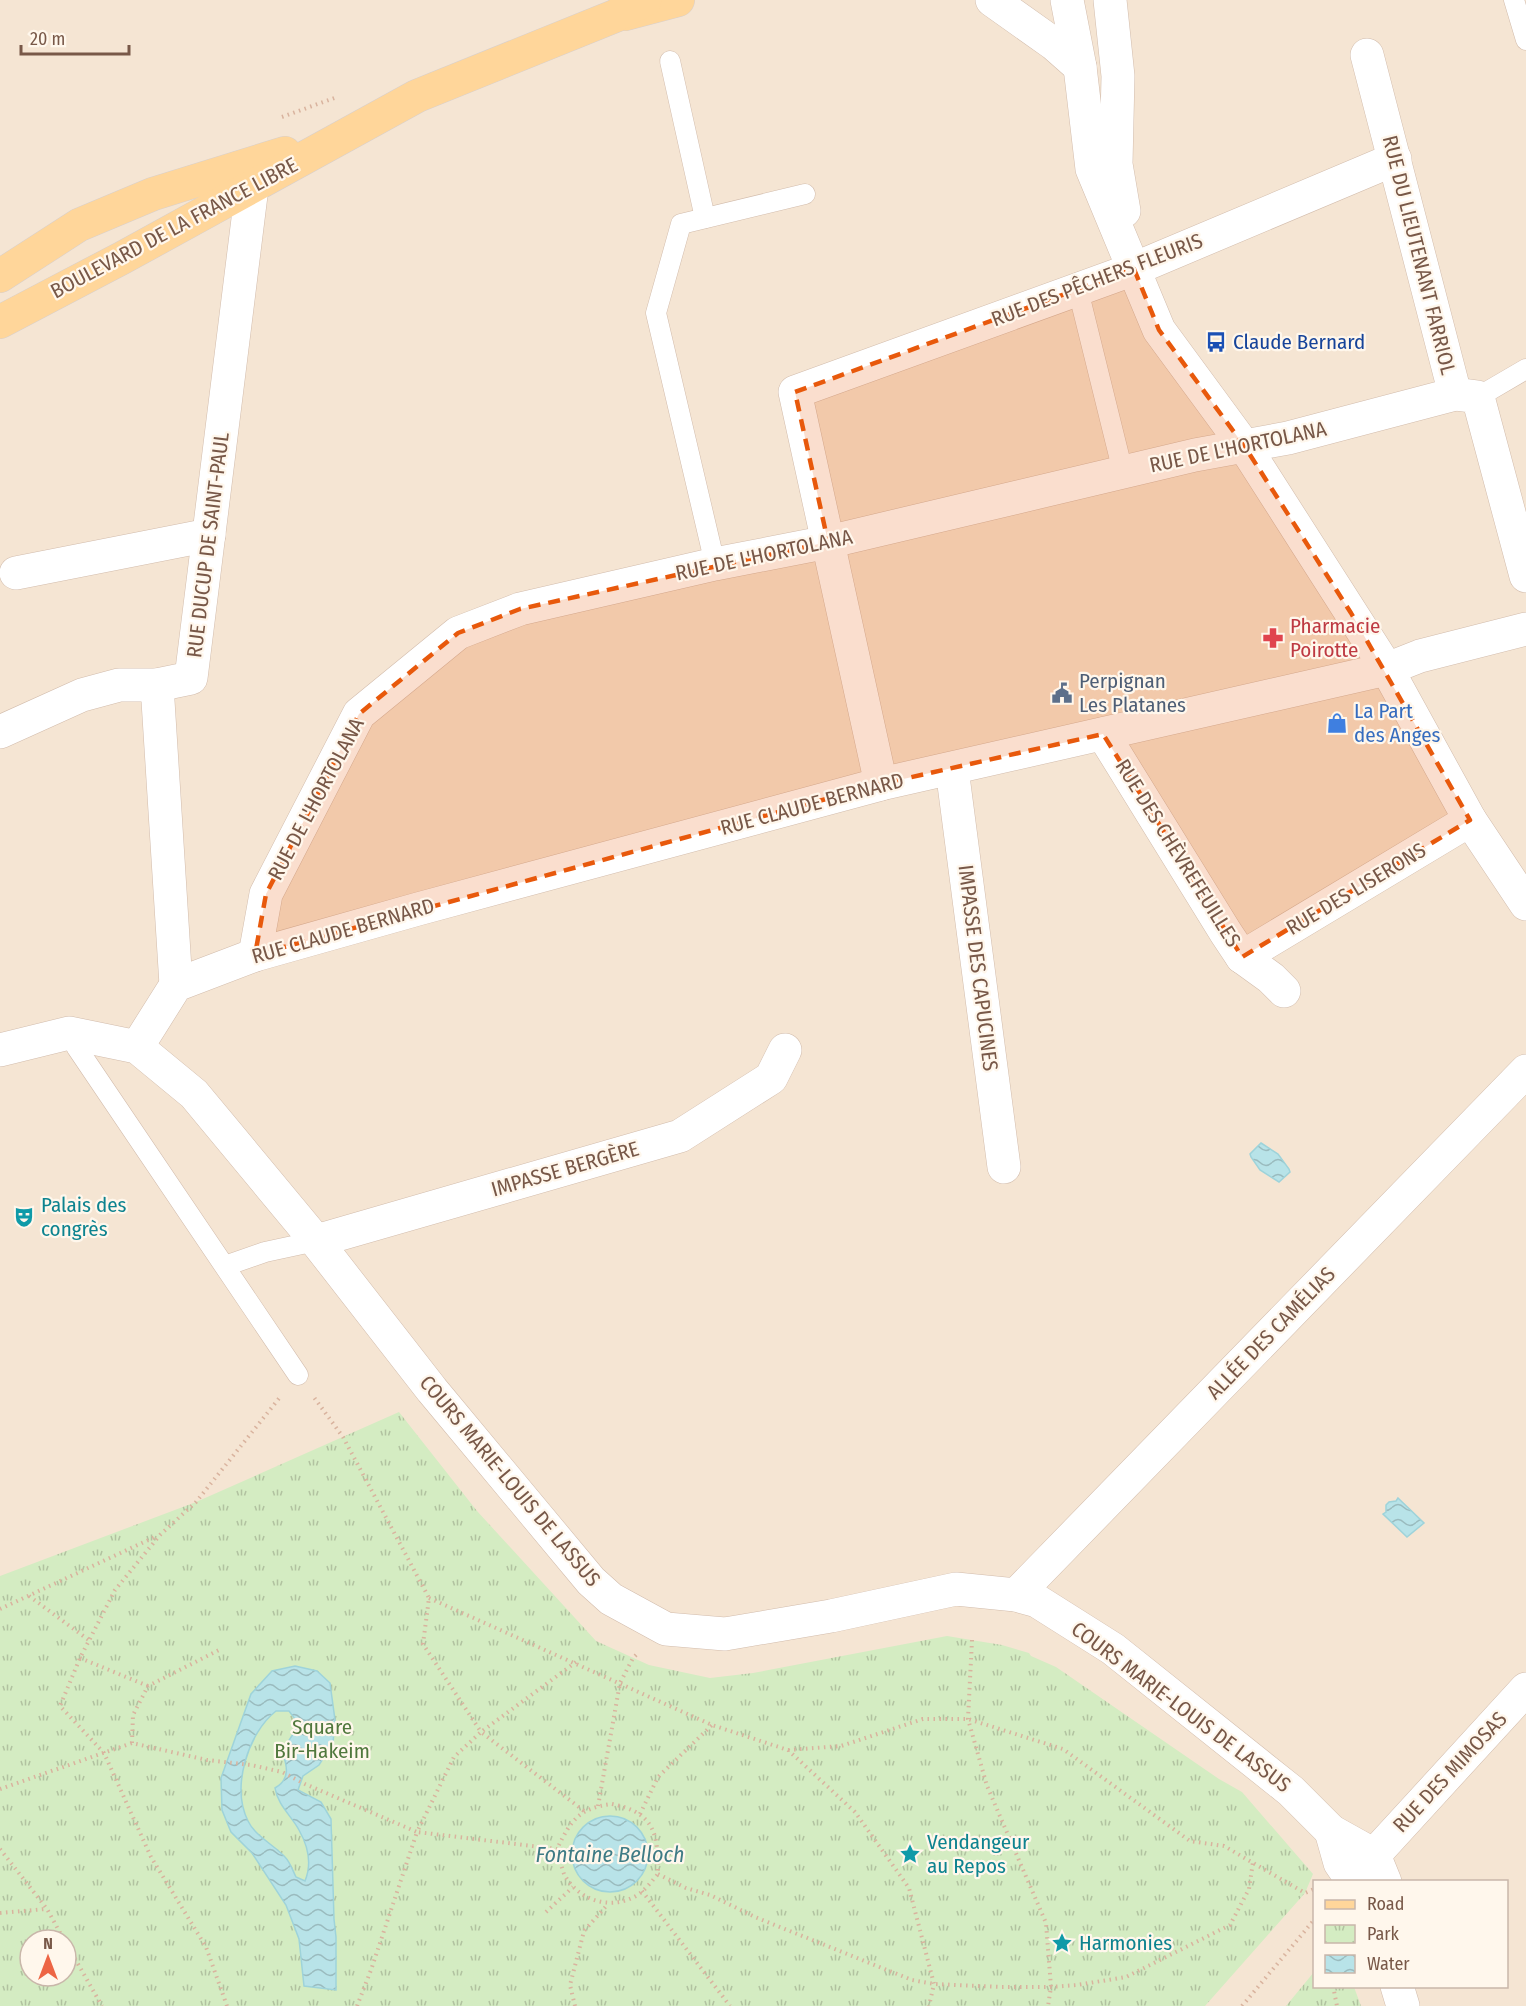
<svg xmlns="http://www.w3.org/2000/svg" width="1526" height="2006" font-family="'Fira Sans Condensed',sans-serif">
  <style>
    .residential { fill: #f5e5d3; fill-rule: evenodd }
    .park { fill: url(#park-tufts); fill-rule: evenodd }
    .water { fill: url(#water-waves); stroke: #9ed3da; stroke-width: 1.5; fill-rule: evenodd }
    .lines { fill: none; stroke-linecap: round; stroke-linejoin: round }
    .lane-casing { stroke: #d2bcac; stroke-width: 21 }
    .street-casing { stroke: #d2bcac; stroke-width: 34 }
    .primary-casing { stroke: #d9d0cc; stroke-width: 34 }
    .path { stroke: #d9b39e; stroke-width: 4; stroke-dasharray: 1.5 4.5; stroke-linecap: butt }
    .lane { stroke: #fff; stroke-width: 20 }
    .street { stroke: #fff; stroke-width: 33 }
    .primary { stroke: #ffd69a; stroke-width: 33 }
    .marked { fill: #e8590c; fill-opacity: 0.2; stroke: #e8590c; stroke-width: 4.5; stroke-dasharray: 12 8; stroke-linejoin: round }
    .labels { text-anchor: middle; stroke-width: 4.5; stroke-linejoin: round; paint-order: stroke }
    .street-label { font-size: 21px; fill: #785848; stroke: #fff7ec }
    .transit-label { font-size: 21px; fill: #164399; stroke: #fff7ec; text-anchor: start }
    .health-label { font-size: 21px; fill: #be3a42; stroke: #fff7ec; text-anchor: start }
    .service-label { font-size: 21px; fill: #4e5e75; stroke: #fff7ec; text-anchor: start }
    .shop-label { font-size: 21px; fill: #366cbe; stroke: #fff7ec; text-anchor: start }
    .culture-label { font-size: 21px; fill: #0d838f; stroke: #fff7ec; text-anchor: start }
    .park-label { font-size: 21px; fill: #50783d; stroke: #fff7ec }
    .water-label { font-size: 22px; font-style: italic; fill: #3e7b85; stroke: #fff7ec }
  </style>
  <defs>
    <pattern id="park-tufts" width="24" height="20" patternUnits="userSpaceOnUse" patternTransform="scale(1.5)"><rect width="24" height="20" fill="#d4ecc2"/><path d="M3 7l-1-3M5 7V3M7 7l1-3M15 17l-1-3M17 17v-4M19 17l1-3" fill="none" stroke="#b1c2a0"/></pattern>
    <pattern id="water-waves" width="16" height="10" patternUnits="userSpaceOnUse" patternTransform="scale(1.5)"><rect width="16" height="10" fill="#b8e3e8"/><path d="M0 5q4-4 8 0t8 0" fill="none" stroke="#9abbbe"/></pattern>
  </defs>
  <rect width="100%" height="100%" fill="#fdf3e5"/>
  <path class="residential" d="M 0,0 L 1526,0 L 1526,2006 L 0,2006 ZM 1314,1882 L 1506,1882 L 1506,1986 L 1314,1986 ZM 30,1940 L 66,1940 L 66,1976 L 30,1976 Z"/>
  <g class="park">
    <path d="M 399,1412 L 477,1511 L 596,1641 L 649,1665 L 710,1678 L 753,1673 L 947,1636 L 1002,1645 L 1029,1653 L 1031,1656 L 1056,1667 L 1219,1779 L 1242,1792 L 1313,1874 L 1305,1893 L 1205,2006 L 0,2006 L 0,1576 L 196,1502 ZM 30,1940 L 66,1940 L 66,1976 L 30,1976 Z"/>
    <path d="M 1314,1972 L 1314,1986 L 1354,1987 L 1361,2006 L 1286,2006 Z"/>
  </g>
  <g class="water">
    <path d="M 1261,1143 L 1278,1154 L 1289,1169 L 1290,1172 L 1279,1182 L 1260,1170 L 1251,1157 L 1250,1154 Z"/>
    <path d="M 1398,1498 L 1424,1523 L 1407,1537 L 1383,1514 L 1386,1512 L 1386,1505 L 1389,1502 L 1396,1501 Z"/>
    <path d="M 295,1666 L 317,1671 L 330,1683 L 335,1720 L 333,1743 L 319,1765 L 303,1776 L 298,1790 L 321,1802 L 331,1819 L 334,1919 L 336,1937 L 336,1990 L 304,1986 L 299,1939 L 286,1905 L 252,1853 L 231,1832 L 222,1810 L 221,1778 L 251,1694 L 272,1671 ZM 276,1711 L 289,1711 L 295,1719 L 297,1728 L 282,1751 C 287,1765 291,1779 275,1788 C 278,1806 291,1815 299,1830 C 308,1846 312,1864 305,1881 L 296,1877 C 293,1871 290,1862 285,1857 C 274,1845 255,1836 248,1821 C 231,1787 248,1733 276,1711 Z"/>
    <circle cx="610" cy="1854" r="38"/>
  </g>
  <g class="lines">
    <g class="lane-casing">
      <g id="lane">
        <path d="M 1514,0 L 1526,40"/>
        <path d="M 670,61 L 705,218"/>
        <path d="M 1078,290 L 1123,472"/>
        <path d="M 1478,397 L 1526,369"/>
        <path d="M 715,564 L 656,313 L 681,224 L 805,194"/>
        <path d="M 69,1033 L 77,1048 L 298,1375"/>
        <path d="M 225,1266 L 265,1252 L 316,1241"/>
      </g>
    </g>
    <g class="street-casing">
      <g id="street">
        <path d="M 992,0 L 1054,44 L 1080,67"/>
        <path d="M 1067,0 L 1080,67 L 1092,169 L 1159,330 L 1245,447 L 1387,669 L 1470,820 L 1526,904"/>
        <path d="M 1110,0 L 1118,76 L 1116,164 L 1124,211"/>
        <path d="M 1367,55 L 1455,394 L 1478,397 L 1526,576"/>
        <path d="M 16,573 L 209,535"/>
        <path d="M 157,685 L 176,985"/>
        <path d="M 0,732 L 82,695 L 119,685 L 157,685 L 191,678 L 252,187"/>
        <path d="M 1103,734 L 1226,933 L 1242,957 L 1271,978 L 1284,991"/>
        <path d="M 952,769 L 1004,1167"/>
        <path d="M 881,784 L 795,392 L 1134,269 L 1395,159"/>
        <path d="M 255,955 L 266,894 L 359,714 L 458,633 L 520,609 L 715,564 L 828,542 L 1195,455 L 1288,438 L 1455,394"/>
        <path d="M 1242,957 L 1470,820"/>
        <path d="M 137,1047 L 176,985 L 255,955 L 418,909 L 881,784 L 1387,669 L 1420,656 L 1526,629"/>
        <path d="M 0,1050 L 69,1033 L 137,1047 L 194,1094 L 316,1241 L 432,1390 L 591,1581 L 611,1599 L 666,1629 L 725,1634 L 831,1616 L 956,1589 L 1016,1595 L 1037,1601 L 1113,1649 L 1291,1791 L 1331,1831 L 1374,1855 L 1385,1882"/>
        <path d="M 316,1241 L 680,1136 L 771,1078 L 785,1050"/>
        <path d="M 1016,1595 L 1526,1071"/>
        <path d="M 1331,1831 L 1340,1863 L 1353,1882"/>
        <path d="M 1374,1855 L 1526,1689"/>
        <path d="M 1397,1986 L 1403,2006"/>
      </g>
    </g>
    <g class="primary-casing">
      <g id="primary">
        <path d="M 625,14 L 678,0"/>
        <path d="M 0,276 L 79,225 L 153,194 L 285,153"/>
        <path d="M 0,322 L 122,258 L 417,96 L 615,16 L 645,0"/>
      </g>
    </g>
    <g class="path">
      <path d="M 282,117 L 337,97"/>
      <path d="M 29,1596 L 90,1641"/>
      <path d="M 429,1598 L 712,1725 L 788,1750 L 855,1812 L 909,1888 L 934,1984 L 929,2006"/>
      <path d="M 0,1609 L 157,1536"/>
      <path d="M 972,1640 L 968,1719 L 987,1786 L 1046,1923 L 1051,1987 L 1048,2006"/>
      <path d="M 80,1658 L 148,1686"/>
      <path d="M 576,1662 L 481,1732 L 584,1811"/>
      <path d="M 132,1743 L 133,1715 L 148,1686 L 221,1649"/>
      <path d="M 788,1750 L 841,1746 L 923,1719 L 968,1719 L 1063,1749 L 1190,1841 L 1224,1846 L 1305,1893 L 1314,1889"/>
      <path d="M 0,1789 L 132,1743 L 207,1760 L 251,1765 L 282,1772 L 305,1784 L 417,1832 L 454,1757 L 481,1732 L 423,1644 L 429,1598 L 343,1437 L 313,1396"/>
      <path d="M 612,1804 C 656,1813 658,1835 658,1874 C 651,1882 644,1892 634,1897 C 609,1910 579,1900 565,1876 C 561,1868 560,1857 557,1849 C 571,1820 579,1808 612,1804 Z"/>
      <path d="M 598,1806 L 620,1683 L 633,1658 L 639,1652"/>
      <path d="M 640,1814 L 658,1777 L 712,1725"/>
      <path d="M 0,1849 L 47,1909 L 64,1940"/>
      <path d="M 658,1874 L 686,1888 L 710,1895 L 755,1917 L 912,1980 L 934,1984 L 1002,1987 L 1051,1987 L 1077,1985 L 1126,1977 L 1230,1925 L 1249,1889 L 1253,1862"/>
      <path d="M 642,1891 L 730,2006"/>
      <path d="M 546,1912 L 573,1887"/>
      <path d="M 0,1913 L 46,1909"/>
      <path d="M 66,1943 L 102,2006"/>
      <path d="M 1333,1986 L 1337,2006"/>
      <path d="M 227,2006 L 206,1947 L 151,1857 L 104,1753 L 60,1706 L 80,1658 L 115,1590 L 160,1535 L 196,1502 L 281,1396"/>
      <path d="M 357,2006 L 371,1970 L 417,1832 L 557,1849"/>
      <path d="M 575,2006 L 570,1985 L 584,1931 L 608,1904"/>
      <path d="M 1242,2006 L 1314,1920"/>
    </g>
    <use href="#lane" class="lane"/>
    <use href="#street" class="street"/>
    <use href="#primary" class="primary"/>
  </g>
  <path class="marked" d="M 1134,269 L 1159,330 L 1245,447 L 1351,613 L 1470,820 L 1242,957 L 1103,734 L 881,784 L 255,955 L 266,894 L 359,714 L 458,633 L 520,609 L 828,542 L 795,392 Z"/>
  <defs>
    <g id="bus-bare" transform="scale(1.62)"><path d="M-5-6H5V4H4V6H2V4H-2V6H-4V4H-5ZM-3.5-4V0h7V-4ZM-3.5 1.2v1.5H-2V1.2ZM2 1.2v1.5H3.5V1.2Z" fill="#1a4fb4" stroke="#fff7ec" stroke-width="2.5" paint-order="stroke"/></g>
    <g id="pharmacy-bare" transform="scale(1.62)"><path d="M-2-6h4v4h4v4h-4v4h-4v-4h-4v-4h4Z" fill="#e0444e" stroke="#fff7ec" stroke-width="2.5" paint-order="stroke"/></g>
    <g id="civic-bare" transform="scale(1.62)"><path d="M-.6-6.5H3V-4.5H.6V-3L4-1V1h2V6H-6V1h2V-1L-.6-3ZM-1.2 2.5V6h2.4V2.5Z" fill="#5c6f8a" stroke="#fff7ec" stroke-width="2.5" paint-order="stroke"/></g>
    <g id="shop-bare" transform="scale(1.62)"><path d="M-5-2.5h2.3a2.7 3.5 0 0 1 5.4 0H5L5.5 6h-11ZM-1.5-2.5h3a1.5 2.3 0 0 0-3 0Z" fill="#3f7fe0" stroke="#fff7ec" stroke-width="2.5" paint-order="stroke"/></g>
    <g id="theatre-bare" transform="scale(1.62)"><path d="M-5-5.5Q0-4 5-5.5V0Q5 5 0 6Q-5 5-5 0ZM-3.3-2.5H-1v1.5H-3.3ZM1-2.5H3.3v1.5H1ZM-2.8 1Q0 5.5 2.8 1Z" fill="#0f9aa8" stroke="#fff7ec" stroke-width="2.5" paint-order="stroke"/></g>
    <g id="sight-bare" transform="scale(1.62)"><path d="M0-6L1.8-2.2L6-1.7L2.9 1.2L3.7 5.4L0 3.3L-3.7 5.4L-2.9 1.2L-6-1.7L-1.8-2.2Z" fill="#0f9aa8" stroke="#fff7ec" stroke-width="2.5" paint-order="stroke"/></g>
  </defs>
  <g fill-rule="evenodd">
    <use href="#bus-bare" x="1216" y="342"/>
    <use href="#pharmacy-bare" x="1273" y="638"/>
    <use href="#civic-bare" x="1062" y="693"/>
    <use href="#shop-bare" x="1337" y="723"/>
    <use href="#theatre-bare" x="24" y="1217"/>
    <use href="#sight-bare" x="910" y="1854"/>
    <use href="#sight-bare" x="1062" y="1943"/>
  </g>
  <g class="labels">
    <g class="street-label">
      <text transform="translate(174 228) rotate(-28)" y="7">BOULEVARD DE LA FRANCE LIBRE</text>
      <text transform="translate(1419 255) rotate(76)" y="7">RUE DU LIEUTENANT FARRIOL</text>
      <text transform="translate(1097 280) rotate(-21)" y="7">RUE DES PÊCHERS FLEURIS</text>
      <text transform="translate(1238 447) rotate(-12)" y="7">RUE DE L'HORTOLANA</text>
      <text transform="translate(208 545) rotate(-83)" y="7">RUE DUCUP DE SAINT-PAUL</text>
      <text transform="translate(764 555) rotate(-12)" y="7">RUE DE L'HORTOLANA</text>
      <text transform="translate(316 799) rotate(-62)" y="7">RUE DE L'HORTOLANA</text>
      <text transform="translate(812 804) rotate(-15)" y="7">RUE CLAUDE BERNARD</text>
      <text transform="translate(1178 853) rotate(58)" y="7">RUE DES CHÈVREFEUILLES</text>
      <text transform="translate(1356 889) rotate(-31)" y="7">RUE DES LISERONS</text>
      <text transform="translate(343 931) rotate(-16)" y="7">RUE CLAUDE BERNARD</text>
      <text transform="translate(978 968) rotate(83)" y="7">IMPASSE DES CAPUCINES</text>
      <text transform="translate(565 1169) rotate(-16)" y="7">IMPASSE BERGÈRE</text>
      <text transform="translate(1271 1333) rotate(-46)" y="7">ALLÉE DES CAMÉLIAS</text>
      <text transform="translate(510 1481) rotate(50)" y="7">COURS MARIE-LOUIS DE LASSUS</text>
      <text transform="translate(1181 1707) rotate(37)" y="7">COURS MARIE-LOUIS DE LASSUS</text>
      <text transform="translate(1450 1772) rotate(-47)" y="7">RUE DES MIMOSAS</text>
    </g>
    <g class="transit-label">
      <text x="1233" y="349">Claude Bernard</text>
    </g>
    <g class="health-label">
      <text x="1290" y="633">Pharmacie<tspan x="1290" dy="24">Poirotte</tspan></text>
    </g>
    <g class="service-label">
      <text x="1079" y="688">Perpignan<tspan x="1079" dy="24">Les Platanes</tspan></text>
    </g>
    <g class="shop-label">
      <text x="1354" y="718">La Part<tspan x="1354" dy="24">des Anges</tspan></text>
    </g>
    <g class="culture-label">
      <text x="41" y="1212">Palais des<tspan x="41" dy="24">congrès</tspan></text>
      <text x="927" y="1849">Vendangeur<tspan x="927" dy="24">au Repos</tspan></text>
      <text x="1079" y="1950">Harmonies</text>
    </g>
    <g class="park-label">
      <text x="322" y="1734">Square<tspan x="322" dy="24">Bir-Hakeim</tspan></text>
    </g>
    <g class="water-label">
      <text x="610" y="1862">Fontaine Belloch</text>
    </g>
  </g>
  <rect x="1313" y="1880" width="195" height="108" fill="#fff7ec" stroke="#c9b7aa" stroke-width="1.5"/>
  <rect x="1325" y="1900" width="30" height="9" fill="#ffd69a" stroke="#c9b7aa" stroke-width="1.5"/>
  <text x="1367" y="1910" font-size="18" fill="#785848">Road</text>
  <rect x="1325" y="1925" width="30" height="18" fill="url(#park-tufts)" stroke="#c9b7aa" stroke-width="1.5"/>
  <text x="1367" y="1940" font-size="18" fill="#785848">Park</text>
  <rect x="1325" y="1955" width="30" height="18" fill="url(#water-waves)" stroke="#c9b7aa" stroke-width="1.5"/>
  <text x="1367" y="1970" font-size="18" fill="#785848">Water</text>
  <g transform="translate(48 1958)"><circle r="28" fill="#fff7ec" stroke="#c9b7aa" stroke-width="1.5"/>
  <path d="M0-4.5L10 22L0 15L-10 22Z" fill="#ed6544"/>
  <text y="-9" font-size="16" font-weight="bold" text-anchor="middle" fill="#785848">N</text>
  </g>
  <path d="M21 45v9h108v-9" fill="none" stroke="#785848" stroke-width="3"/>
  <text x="30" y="45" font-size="18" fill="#785848" stroke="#fff7ec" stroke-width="4.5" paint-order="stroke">20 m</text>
</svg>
